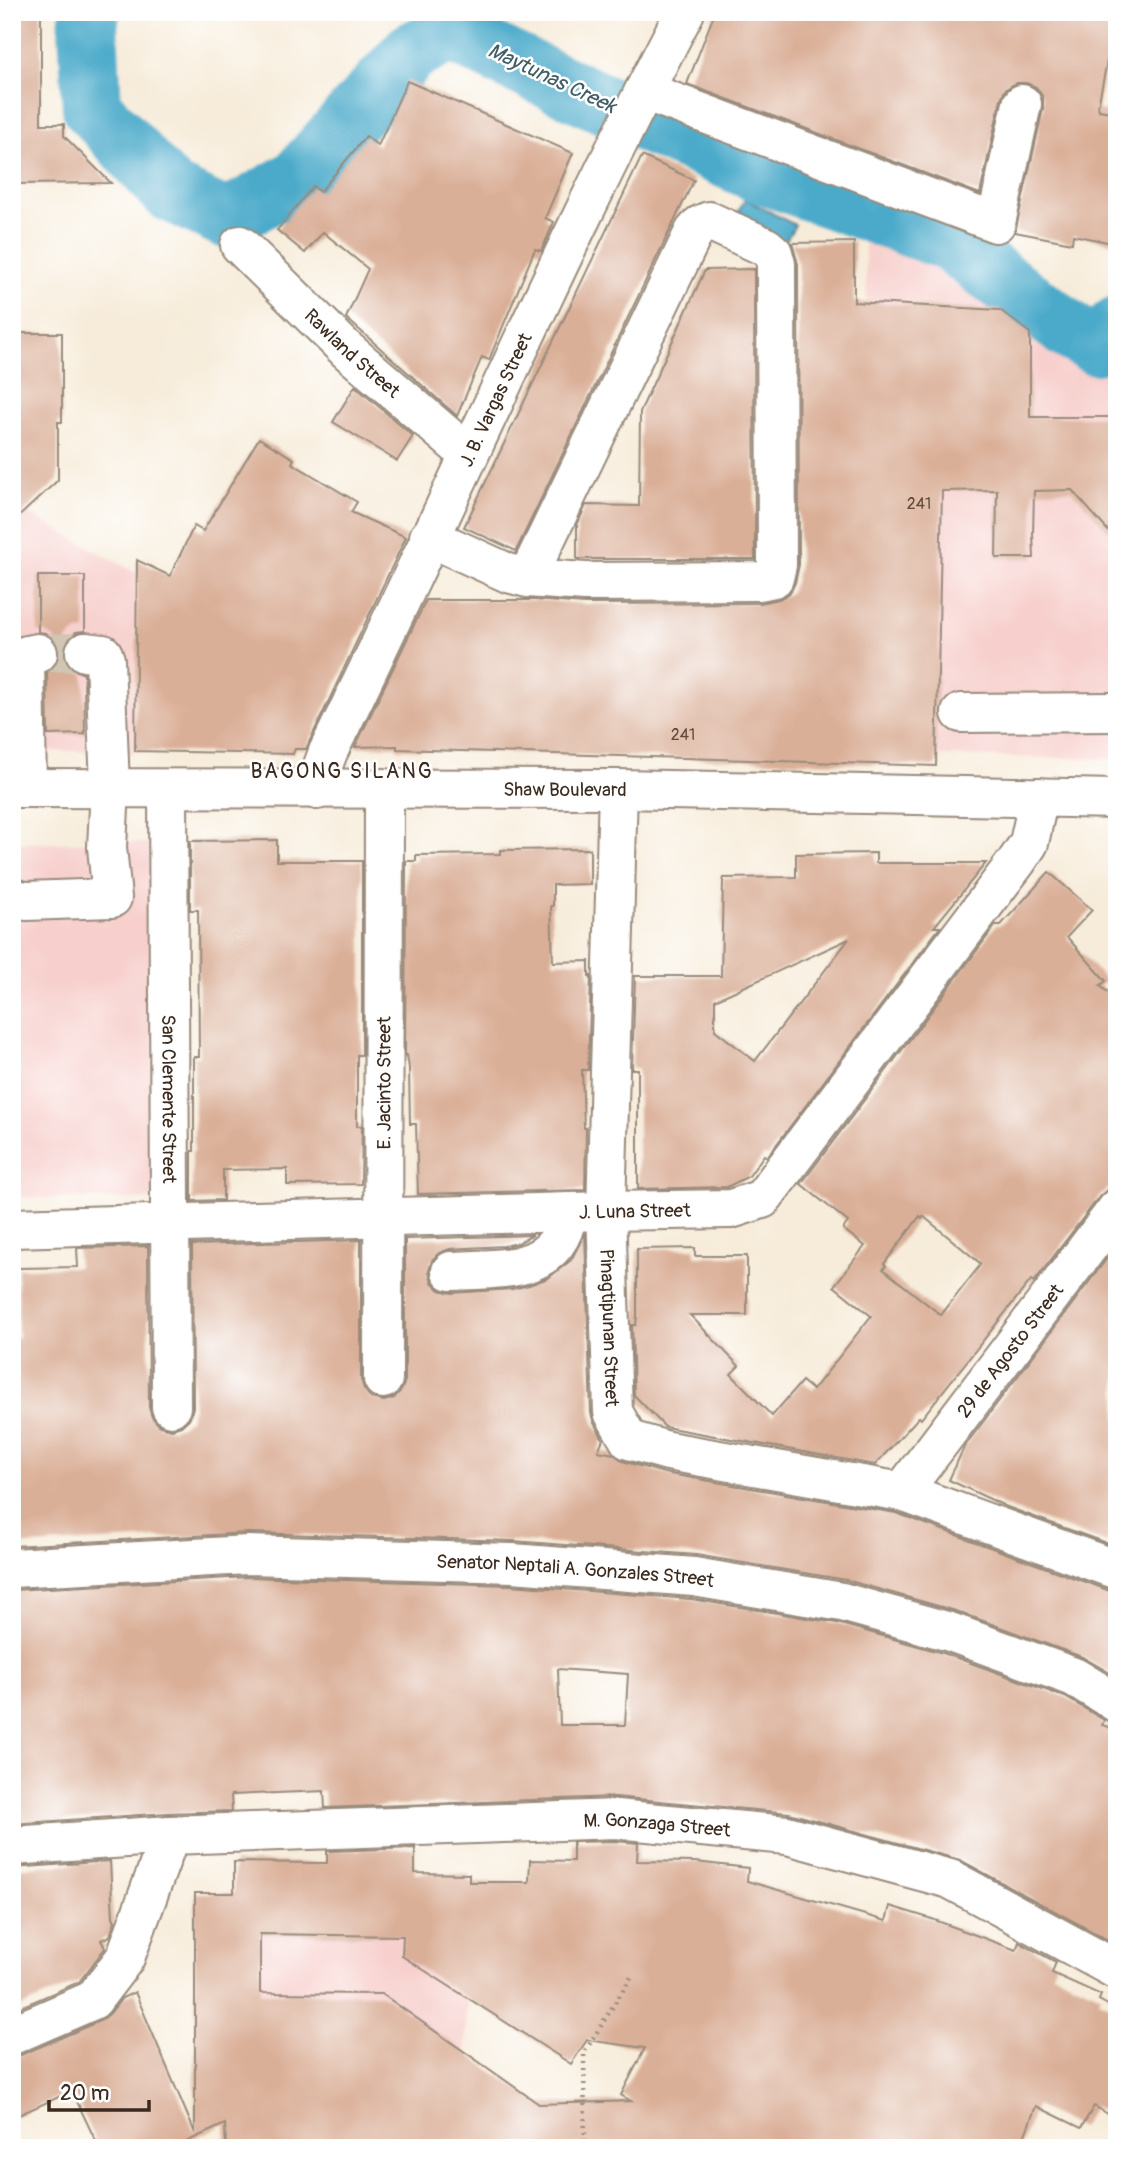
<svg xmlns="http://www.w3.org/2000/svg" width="1129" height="2160" font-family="Pangolin,sans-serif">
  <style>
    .built { fill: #f7d0cd }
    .water { fill: #4baaca; stroke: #436a74; stroke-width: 2 }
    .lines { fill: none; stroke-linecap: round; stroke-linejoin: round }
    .river { stroke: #4baaca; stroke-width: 60 }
    .building { fill: #daaf97; fill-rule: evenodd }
    .minor-tunnel { stroke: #d1c5b4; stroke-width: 38; stroke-dasharray: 38 19; stroke-linecap: butt }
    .minor-casing { stroke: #998b7c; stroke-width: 42 }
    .major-casing { stroke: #998b7c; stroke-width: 42 }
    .path { stroke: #998b7c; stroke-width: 4.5; stroke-dasharray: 2 5; stroke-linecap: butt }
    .minor { stroke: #fff; stroke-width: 38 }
    .major { stroke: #fff; stroke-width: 38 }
    .labels { text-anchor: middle; stroke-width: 5; stroke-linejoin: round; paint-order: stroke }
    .number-label { font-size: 16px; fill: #634b3c }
    .street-label { font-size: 19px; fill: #3b2a1e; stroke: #fff }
    .water-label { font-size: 21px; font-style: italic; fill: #415d63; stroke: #fff }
    .neighbourhood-label { font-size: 21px; letter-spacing: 2px; fill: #3b2a1e; stroke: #fff }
  </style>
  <rect width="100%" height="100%" fill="#fff"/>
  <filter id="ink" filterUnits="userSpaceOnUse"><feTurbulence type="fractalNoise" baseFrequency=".0143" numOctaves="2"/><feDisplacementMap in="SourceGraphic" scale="14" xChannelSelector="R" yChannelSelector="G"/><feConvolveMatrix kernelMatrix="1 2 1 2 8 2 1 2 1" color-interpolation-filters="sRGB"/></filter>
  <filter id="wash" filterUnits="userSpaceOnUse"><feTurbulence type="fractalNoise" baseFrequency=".00686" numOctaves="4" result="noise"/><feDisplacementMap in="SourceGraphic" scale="28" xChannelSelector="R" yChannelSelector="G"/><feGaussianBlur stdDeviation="1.57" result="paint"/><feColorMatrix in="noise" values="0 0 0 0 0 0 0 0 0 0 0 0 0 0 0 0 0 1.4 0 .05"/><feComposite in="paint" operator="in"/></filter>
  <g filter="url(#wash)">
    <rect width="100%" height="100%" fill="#f7ecda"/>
    <g class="built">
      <path d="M 864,229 L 948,251 L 1087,348 L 1117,383 L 1117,759 L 827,754 L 876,530 Z"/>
      <path d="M 12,511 L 25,512 L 136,573 L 134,753 L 12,749 Z"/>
      <path d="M 12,843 L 152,843 L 153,1200 L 12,1197 Z"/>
      <path d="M 234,1862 L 415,1864 L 415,1873 L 469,1874 L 466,2056 L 247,2040 L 195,2040 L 195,1893 L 233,1892 Z"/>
    </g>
    <path class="water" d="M 745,199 L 795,225 L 784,244 L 735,218 Z"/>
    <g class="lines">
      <path class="river" d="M 90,12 L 88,27 L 92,108 L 170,192 L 227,219 L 297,179 L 411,52 L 451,32 L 555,82 L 754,171 L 948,241 L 1069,330 L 1096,345 L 1117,326"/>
    </g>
    <g id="blocks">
      <g class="building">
        <path d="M 12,12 L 41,12 L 41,124 L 64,124 L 64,136 L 111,183 L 12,184 Z"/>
        <path d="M 715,12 L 1117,12 L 1098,106 L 1099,110 L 1117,113 L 1117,244 L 1073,235 L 1072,243 L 1015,232 L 1043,109 L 1043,97 L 1036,87 L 1026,83 L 1016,83 L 1005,90 L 1001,99 L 980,194 L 687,84 Z"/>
        <path d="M 407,81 L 573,153 L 545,218 L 554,222 L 544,245 L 541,251 L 535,249 L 489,360 L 482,357 L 457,416 L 346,318 L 368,269 L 323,232 L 305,253 L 277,230 L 313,186 L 320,192 L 366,136 L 378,146 Z"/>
        <path d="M 642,156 L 694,180 L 516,551 L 464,527 Z"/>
        <path d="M 854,242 L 854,302 L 1000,310 L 1030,333 L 1030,417 L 1117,417 L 1117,541 L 1072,490 L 1034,491 L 1033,534 L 1034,558 L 996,558 L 997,490 L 942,491 L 936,766 L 397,749 L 397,746 L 355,747 L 426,600 L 535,600 L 585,604 L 760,603 L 779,599 L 790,593 L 795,583 L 799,565 L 798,264 L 792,243 Z"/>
        <path d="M 754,269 L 755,559 L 577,559 L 577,525 L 586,505 L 639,506 L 640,412 L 705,270 Z"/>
        <path d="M 12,333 L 62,333 L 62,422 L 58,422 L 58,480 L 12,523 Z"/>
        <path d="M 355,386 L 413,436 L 397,461 L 333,422 Z"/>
        <path d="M 259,438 L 294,459 L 292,463 L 357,502 L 351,512 L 406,537 L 306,749 L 295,749 L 293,754 L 135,751 L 137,560 L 170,576 L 194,526 L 203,531 Z"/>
        <path d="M 38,576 L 85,576 L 85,631 L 76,632 L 68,639 L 63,650 L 65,661 L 72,669 L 84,674 L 85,734 L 48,735 L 47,672 L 53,669 L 58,661 L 60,650 L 54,638 L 46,633 L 38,632 Z"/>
        <path d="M 277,840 L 277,861 L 362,861 L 362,1055 L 357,1055 L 357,1126 L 362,1126 L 361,1184 L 287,1185 L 287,1169 L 223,1170 L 223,1200 L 192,1201 L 192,1151 L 194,1151 L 194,1057 L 199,1057 L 198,910 L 190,910 L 190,841 Z"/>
        <path d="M 590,849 L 590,884 L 553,885 L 553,906 L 551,906 L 553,962 L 589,961 L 589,976 L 591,976 L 588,1070 L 582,1070 L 584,1128 L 586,1128 L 585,1190 L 418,1194 L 416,1124 L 410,1124 L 409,1068 L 407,1055 L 405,1055 L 406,861 L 416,861 L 416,855 L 500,854 L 500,850 Z"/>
        <path d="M 876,853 L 876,863 L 986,863 L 934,927 L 940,927 L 767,1157 L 764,1155 L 749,1176 L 727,1187 L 638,1189 L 638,1069 L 632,1069 L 635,976 L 721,976 L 723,878 L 796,877 L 796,854 ZM 849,939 L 755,1061 L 715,1030 L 715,1000 Z"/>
        <path d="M 1049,872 L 1092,910 L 1067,937 L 1106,981 L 1100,986 L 1117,999 L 1117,1188 L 1108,1189 L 1100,1196 L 1034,1282 L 1031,1280 L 921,1419 L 919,1417 L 875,1465 L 665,1427 L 634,1395 L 632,1325 L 636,1325 L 637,1315 L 637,1249 L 695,1248 L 695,1256 L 747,1256 L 747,1315 L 690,1315 L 739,1366 L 731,1374 L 772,1416 L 802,1381 L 813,1390 L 871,1316 L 834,1286 L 865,1246 L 843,1229 L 848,1222 L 801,1184 L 996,925 L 1001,925 ZM 920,1216 L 922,1218 L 923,1216 L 981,1264 L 941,1315 L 883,1269 L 886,1266 L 884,1264 Z"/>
        <path d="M 585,1233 L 591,1413 L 594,1423 L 603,1439 L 598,1451 L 614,1454 L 623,1461 L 664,1473 L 896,1513 L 1110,1591 L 1117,1591 L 1117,1677 L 1082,1657 L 956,1611 L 846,1580 L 696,1555 L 513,1541 L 249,1533 L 12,1546 L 12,1338 L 18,1338 L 18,1268 L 78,1267 L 77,1248 L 148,1246 L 149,1407 L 152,1417 L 160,1426 L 172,1429 L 181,1426 L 190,1418 L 193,1407 L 192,1245 L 361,1240 L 361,1380 L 364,1389 L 371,1398 L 384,1401 L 394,1398 L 402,1389 L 405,1380 L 405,1239 L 533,1235 L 518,1243 L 504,1246 L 450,1249 L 439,1253 L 432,1260 L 429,1271 L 432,1282 L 440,1290 L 452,1293 L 512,1289 L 529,1285 L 548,1278 L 571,1260 Z"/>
        <path d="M 1117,1245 L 1117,1547 L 1007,1507 L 949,1480 L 964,1447 Z"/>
        <path d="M 248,1577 L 511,1585 L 691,1599 L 837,1623 L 943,1653 L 1065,1697 L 1104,1720 L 1102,1725 L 1117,1730 L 1117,1945 L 960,1860 L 789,1813 L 615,1797 L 325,1808 L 324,1791 L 231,1795 L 232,1811 L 168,1813 L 12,1824 L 12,1590 ZM 558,1669 L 628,1674 L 625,1725 L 560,1725 Z"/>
        <path d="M 615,1841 L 638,1843 L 637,1861 L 695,1862 L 748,1868 L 747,1881 L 886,1921 L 890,1906 L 932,1919 L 1016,1950 L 1019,1942 L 1056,1962 L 1052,1973 L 1101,1995 L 1099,2000 L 1117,2010 L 1117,2119 L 1094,2106 L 1081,2128 L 1036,2106 L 1020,2148 L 875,2148 L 875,2144 L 786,2144 L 786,2148 L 226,2148 L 225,2124 L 173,2148 L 99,2148 L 72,2091 L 12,2118 L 12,2056 L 21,2055 L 102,2020 L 110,2013 L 122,1998 L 135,1992 L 195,2133 L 195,1893 L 234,1893 L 234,1862 L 327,1863 L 327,1851 L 415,1848 L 415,1873 L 469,1874 L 469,1882 L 529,1882 L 530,1860 L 573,1861 L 573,1842 ZM 260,1934 L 403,1936 L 402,1956 L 571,2064 L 587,2040 L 645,2048 L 621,2095 L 631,2101 L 539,2104 L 382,1994 L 260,1993 Z"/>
        <path d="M 110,1861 L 113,1917 L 115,1921 L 110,1936 L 101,1940 L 105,1948 L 79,1982 L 12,2011 L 12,1868 Z"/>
      </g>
    </g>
  </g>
  <g filter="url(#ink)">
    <use href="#blocks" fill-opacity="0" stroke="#998b7c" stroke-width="2"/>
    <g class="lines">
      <path class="minor-tunnel" d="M 38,653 L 85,652"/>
      <g class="minor-casing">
        <g id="minor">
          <path d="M 644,91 L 996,223 L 1022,104"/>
          <path id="s1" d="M 240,245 L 347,350 L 468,454"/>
          <path d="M 429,537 L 508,573 L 527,578 L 585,582 L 760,581 L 774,578 L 777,565 L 776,264 L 773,253 L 766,247 L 709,221 L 700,225 L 694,232 L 527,578"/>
          <path d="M 961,713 L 1117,712"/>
          <path d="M 27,788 L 25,660 L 27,655 L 38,653"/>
          <path id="s2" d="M 168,789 L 171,1407"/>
          <path id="s3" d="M 618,789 L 606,1211 L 613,1412 L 629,1440 L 668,1451 L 902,1492 L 1117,1570"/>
          <path id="s4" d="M 317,790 L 319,776 L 328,752 C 449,507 557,254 685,12"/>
          <path d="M 12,898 L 26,901 L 112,898 L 107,847 L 110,787 L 105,660 L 103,654 L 85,652"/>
          <path id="s5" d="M 12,1228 L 606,1211 L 731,1209 L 762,1199 L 1017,861 L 1029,843 L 1039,797"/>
          <path d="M 451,1271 C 501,1268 558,1275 568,1212"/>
          <path id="s6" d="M 383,1379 L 384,788"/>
          <path id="s7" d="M 902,1492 L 1117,1209"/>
          <path id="s8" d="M 12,1568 L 248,1555 L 512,1563 L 694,1577 L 842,1602 L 950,1632 L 1074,1677 L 1117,1703"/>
          <path id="s9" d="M 12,1846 L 170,1835 L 616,1819 L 787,1835 L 950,1879 L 1117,1970"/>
          <path d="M 12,2035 L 93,2000 L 125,1958 L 170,1835"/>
        </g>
      </g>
      <g class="major-casing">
        <g id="major">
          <path id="s10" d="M 12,788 L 618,789 L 1117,799"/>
        </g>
      </g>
      <path class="path" d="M 585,2148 L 584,2053 L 633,1974"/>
      <use href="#minor" class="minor"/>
      <use href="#major" class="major"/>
    </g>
  </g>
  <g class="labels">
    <g class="number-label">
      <text x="919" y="509">241</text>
      <text x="683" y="740">241</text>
    </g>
    <g class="street-label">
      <text dy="7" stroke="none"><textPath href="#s1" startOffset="156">Rawland Street</textPath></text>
      <text dy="7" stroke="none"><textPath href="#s4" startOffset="430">J. B. Vargas Street</textPath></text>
      <text dy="7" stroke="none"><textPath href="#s10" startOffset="553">Shaw Boulevard</textPath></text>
      <text dy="7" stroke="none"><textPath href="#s6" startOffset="296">E. Jacinto Street</textPath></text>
      <text dy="7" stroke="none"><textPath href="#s2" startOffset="310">San Clemente Street</textPath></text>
      <text dy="7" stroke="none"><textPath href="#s5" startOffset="623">J. Luna Street</textPath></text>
      <text dy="7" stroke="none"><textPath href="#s3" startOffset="539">Pinagtipunan Street</textPath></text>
      <text dy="7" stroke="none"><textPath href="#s7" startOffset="178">29 de Agosto Street</textPath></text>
      <text dy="7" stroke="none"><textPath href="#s8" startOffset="564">Senator Neptali A. Gonzales Street</textPath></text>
      <text dy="7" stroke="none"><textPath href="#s9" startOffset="646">M. Gonzaga Street</textPath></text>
    </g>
    <g class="water-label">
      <text transform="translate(552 78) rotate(25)" y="7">Maytunas Creek</text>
    </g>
    <g class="neighbourhood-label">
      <text x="342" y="778">BAGONG SILANG</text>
    </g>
  </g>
  <rect width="1129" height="2160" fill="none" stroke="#fff" stroke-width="42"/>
  <path d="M49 2100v10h100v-10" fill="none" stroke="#3b2a1e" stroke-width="3.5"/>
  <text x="60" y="2100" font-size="21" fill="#3b2a1e" stroke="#ffffff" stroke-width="5" paint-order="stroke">20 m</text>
</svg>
